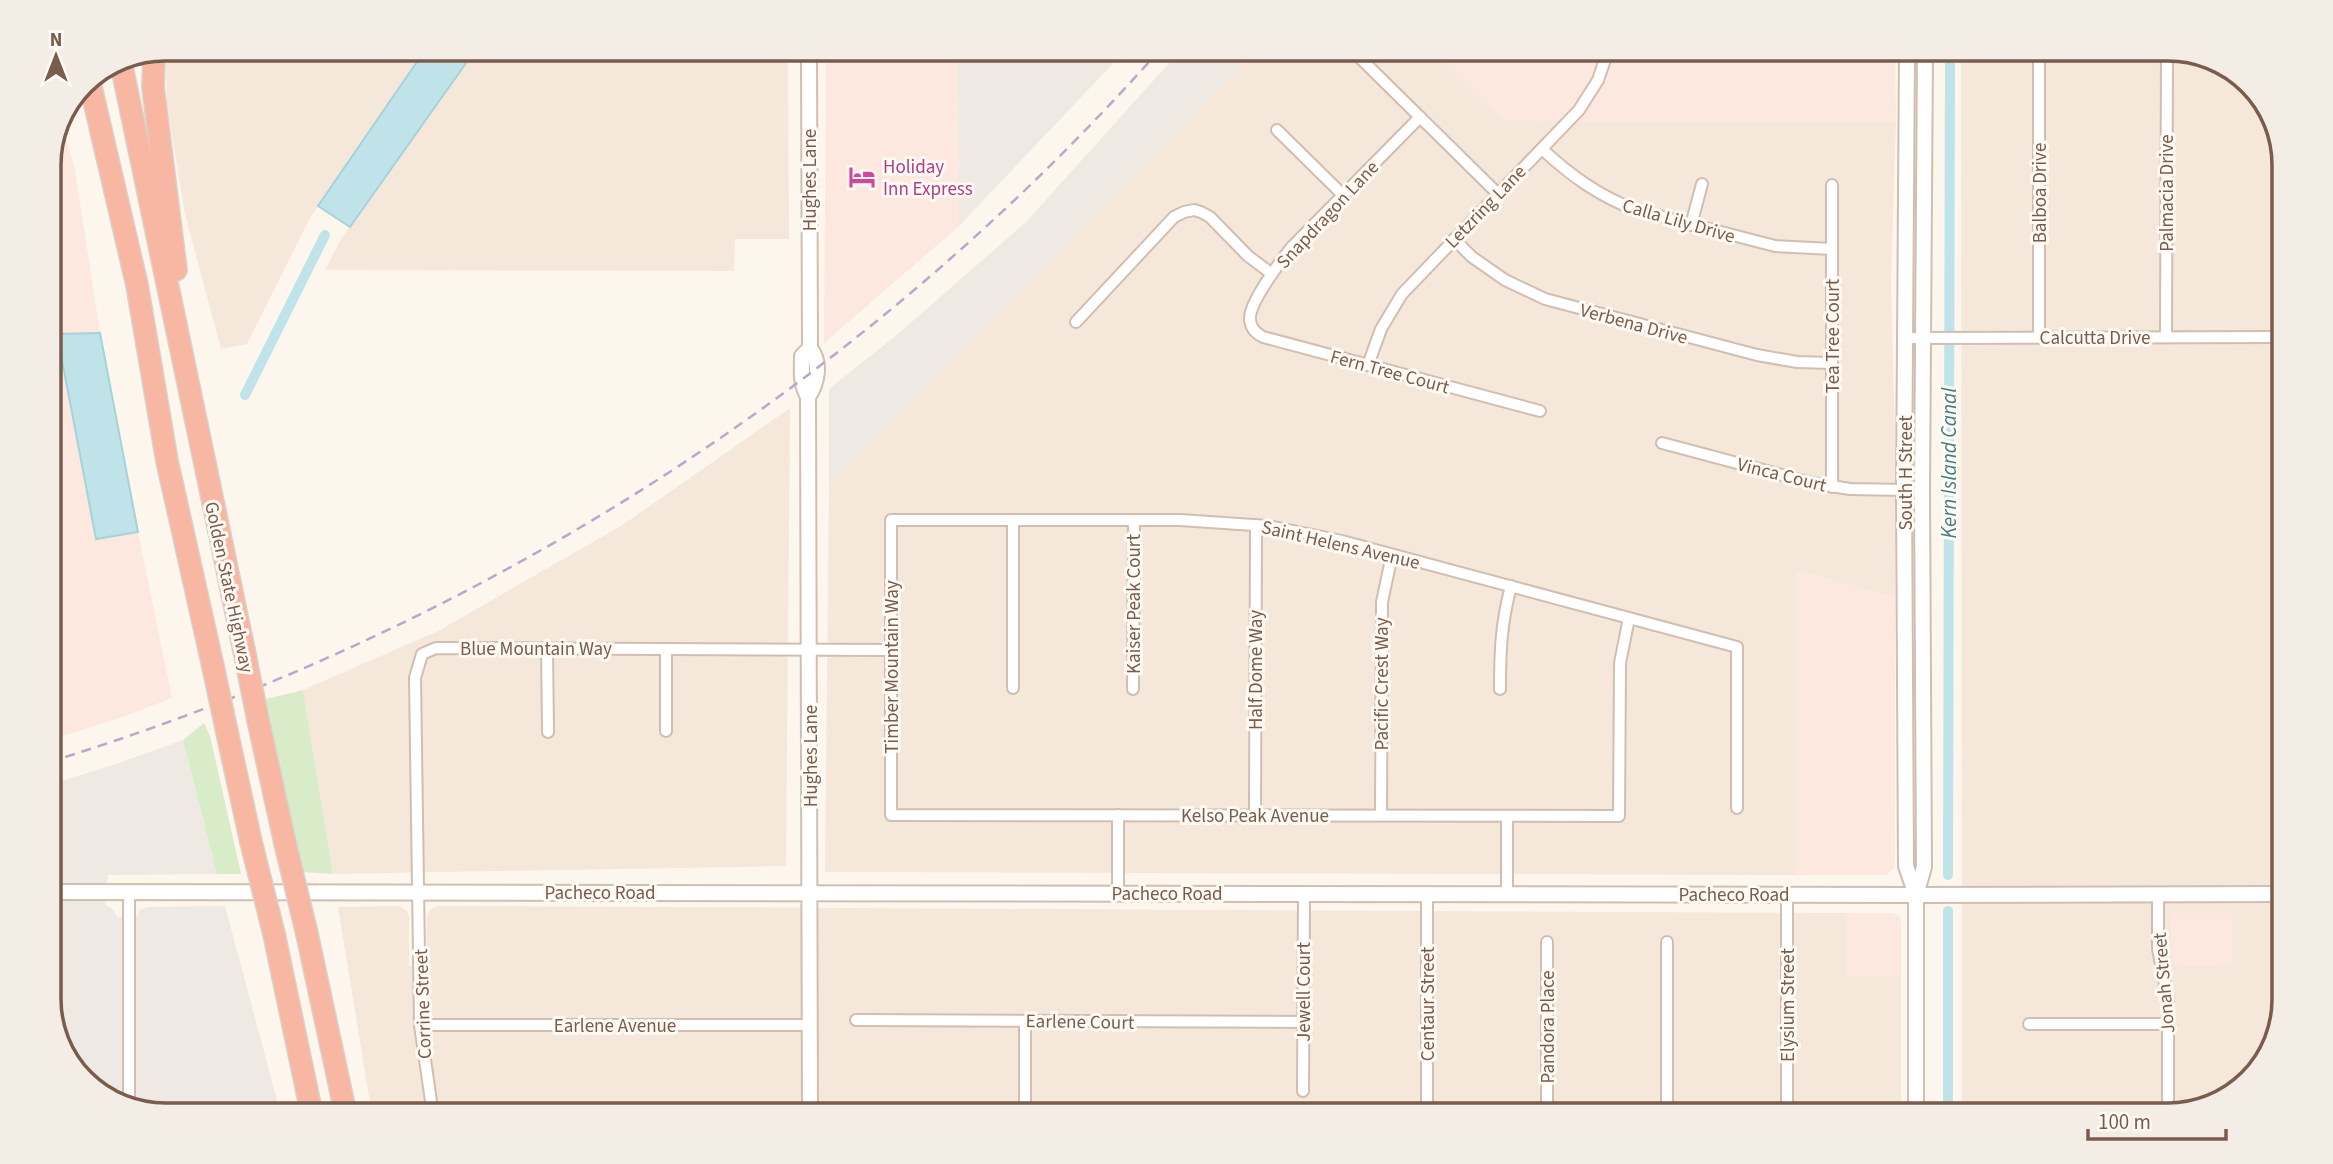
<svg xmlns="http://www.w3.org/2000/svg" width="2333" height="1164" font-family="'Source Sans 3',sans-serif">
  <style>
    .residential { fill: #f5e8da }
    .commercial { fill: #fde8e0 }
    .industrial { fill: #efe9e4 }
    .green { fill: #d8ecc9 }
    .water { fill: #bfe3e8; stroke: #a5d3da; stroke-width: 2 }
    .lines { fill: none; stroke-linecap: round; stroke-linejoin: round }
    .canal { stroke: #bfe3e8; stroke-width: 10 }
    .minor-casing { stroke: #d1beb0; stroke-width: 14 }
    .tertiary-casing { stroke: #d1beb0; stroke-width: 18 }
    .motorway-casing { stroke: #dad1cd; stroke-width: 24 }
    .minor { stroke: #fff; stroke-width: 10 }
    .tertiary { stroke: #fff; stroke-width: 14 }
    .motorway { stroke: #f7b7a3; stroke-width: 21 }
    .rail { stroke: #b9a8c9; stroke-width: 2.5; stroke-dasharray: 10 7; stroke-linecap: butt }
    .motorway-bridge-casing { stroke: #dad1cd; stroke-width: 24; stroke-linecap: butt }
    .motorway-bridge { stroke: #f7b7a3; stroke-width: 21 }
    .labels { text-anchor: middle; stroke-width: 6; stroke-linejoin: round; paint-order: stroke }
    .hotel-label { font-size: 19px; fill: #b23c85; stroke: #fffaf3; text-anchor: start }
    .street-label { font-size: 19px; fill: #7a5c4d; stroke: #fffaf3 }
    .water-label { font-size: 21px; font-style: italic; fill: #437c86; stroke: #fffaf3 }
    .rim { fill: none; stroke: #7a5c4d; stroke-width: 3.5 }
  </style>
  <rect width="100%" height="100%" fill="#fdf6ec"/>
  <g class="residential">
    <path d="M 2168,49 L 2177,51 L 2178,59 L 2219,61 L 2265,101 L 2284,158 L 2284,999 L 2272,1050 L 2232,1096 L 2168,1115 L 1962,1115 L 1961,60 L 2028,59 L 2028,50 Z"/>
    <path d="M 1432,52 L 1503,121 L 1896,122 L 1891,283 L 1896,474 L 1895,597 L 1796,571 L 1796,875 L 825,872 L 829,485 L 1252,53 Z"/>
    <path d="M 788,55 L 789,239 L 735,239 L 734,271 L 325,270 L 341,239 L 471,56 Z"/>
    <path d="M 421,56 L 310,218 L 247,344 L 221,349 L 185,214 L 167,104 L 166,58 Z"/>
    <path d="M 790,408 L 786,866 L 333,874 L 303,690 L 438,631 L 621,526 Z"/>
    <path d="M 399,906 L 406,910 L 409,916 L 409,966 L 426,967 L 427,915 L 431,909 L 438,906 L 1846,913 L 1846,976 L 1901,976 L 1901,1115 L 372,1115 L 338,907 Z"/>
  </g>
  <g class="commercial">
    <path d="M 1895,50 L 1896,122 L 1502,121 L 1432,52 Z"/>
    <path d="M 1961,50 L 2028,50 L 2028,59 L 1961,60 Z"/>
    <path d="M 958,54 L 959,226 L 824,343 L 826,55 Z"/>
    <path d="M 63,127 L 75,170 L 100,333 L 57,334 L 96,539 L 138,532 L 172,698 L 120,718 L 49,740 L 49,158 Z"/>
    <path d="M 1796,571 L 1895,597 L 1895,867 L 1886,875 L 1796,875 Z"/>
    <path d="M 1846,913 L 1893,913 L 1899,916 L 1901,921 L 1901,976 L 1846,976 Z"/>
    <path d="M 2171,913 L 2232,913 L 2232,966 L 2174,965 L 2171,945 Z"/>
  </g>
  <g class="industrial">
    <path d="M 1123,53 L 959,226 L 958,54 Z"/>
    <path d="M 1178,53 L 1252,53 L 829,485 L 829,389 L 898,334 L 1026,222 Z"/>
    <path d="M 183,740 L 217,874 L 108,875 L 105,905 L 113,909 L 117,917 L 136,917 L 140,910 L 148,907 L 225,906 L 281,1115 L 165,1115 L 114,1103 L 69,1064 L 49,1007 L 49,785 L 116,764 Z"/>
  </g>
  <g class="green">
    <path d="M 303,690 L 333,874 L 303,872 L 268,715 L 266,699 Z"/>
    <path d="M 204,723 L 210,736 L 241,874 L 217,874 L 183,740 Z"/>
  </g>
  <g class="water">
    <path d="M 421,56 L 471,56 L 350,227 L 318,206 Z"/>
    <path d="M 100,333 L 138,532 L 96,539 L 57,334 Z"/>
  </g>
  <g class="lines">
    <g class="canal">
      <path d="M 245,395 L 325,235"/>
      <path d="M 1948,875 L 1950,50"/>
      <path d="M 1948,1115 L 1948,911"/>
    </g>
    <g class="minor-casing">
      <g id="minor">
        <path d="M 1354,52 L 1498,194"/>
        <path d="M 1420,117 L 1291,248 C 1280,262 1248,304 1250,320 C 1251,329 1256,333 1263,337 L 1540,411"/>
        <path d="M 1277,130 L 1343,195"/>
        <path d="M 1542,149 C 1571,176 1599,196 1636,210 L 1775,246 L 1832,249"/>
        <path d="M 1691,225 L 1702,184"/>
        <path d="M 1454,239 L 1472,257 L 1505,280 L 1545,299 L 1757,355 L 1797,362 L 1832,363"/>
        <path d="M 1076,322 L 1174,217 L 1184,212 L 1194,210 L 1201,212 L 1210,217 L 1248,256 L 1272,274"/>
        <path d="M 2039,337 L 2039,50"/>
        <path d="M 2166,337 L 2167,49"/>
        <path d="M 1906,338 L 2284,337"/>
        <path d="M 1368,365 L 1381,329 L 1402,294 L 1579,110 L 1598,80 L 1608,51"/>
        <path d="M 1662,443 L 1812,483 L 1850,489 L 1904,490"/>
        <path d="M 1832,487 L 1832,185"/>
        <path d="M 1629,618 L 1620,663 L 1619,816 L 891,815 L 891,520 L 1180,520 L 1268,526 L 1342,541 L 1737,647 L 1737,808"/>
        <path d="M 547,648 L 548,732"/>
        <path d="M 1013,688 L 1013,520"/>
        <path d="M 1133,689 L 1134,520"/>
        <path d="M 1500,689 C 1500,651 1501,624 1511,586"/>
        <path d="M 666,731 L 666,649"/>
        <path d="M 1255,815 L 1256,525"/>
        <path d="M 1381,815 L 1382,602 L 1392,555"/>
        <path d="M 129,891 L 129,1107"/>
        <path d="M 1118,893 L 1118,815"/>
        <path d="M 1507,894 L 1507,816"/>
        <path d="M 2158,894 L 2158,949 L 2168,999 L 2168,1115"/>
        <path d="M 856,1020 L 1303,1022"/>
        <path d="M 1025,1022 L 1025,1115"/>
        <path d="M 2029,1024 L 2168,1024"/>
        <path d="M 420,1025 L 810,1025"/>
        <path d="M 1303,1091 L 1304,893"/>
        <path d="M 1427,1112 L 1787,1112"/>
        <path d="M 1547,1112 L 1547,942"/>
        <path d="M 1667,1112 L 1667,942"/>
        <path d="M 433,1115 L 420,1025 L 415,678 L 422,654 L 436,648 L 891,650"/>
        <path d="M 1427,1115 L 1427,893"/>
        <path d="M 1787,1115 L 1787,894"/>
      </g>
    </g>
    <g class="tertiary-casing">
      <g id="tertiary">
        <path d="M 1907,50 L 1904,490 L 1906,866 L 1916,895"/>
        <path d="M 810,348 L 802,356 C 802,373 800,382 808,397 L 810,1115"/>
        <path d="M 808,397 C 818,382 821,362 810,348 L 809,55"/>
        <path d="M 49,892 L 1916,895 L 2284,894"/>
        <path d="M 1916,1115 L 1916,895 L 1924,867 L 1922,491 L 1925,50"/>
      </g>
    </g>
    <g class="motorway-casing">
      <g id="motorway">
        <path d="M 120,58 L 244,650"/>
        <path d="M 154,58 L 153,87 L 176,270"/>
        <path d="M 89,79 L 137,285 L 167,461 L 212,662"/>
        <path d="M 258,720 L 285,843"/>
        <path d="M 227,732 L 251,842"/>
        <path d="M 274,934 L 312,1115"/>
        <path d="M 307,934 L 346,1115"/>
      </g>
    </g>
    <use href="#minor" class="minor"/>
    <use href="#tertiary" class="tertiary"/>
    <use href="#motorway" class="motorway"/>
    <path class="rail" d="M 49,762 C 476,631 861,386 1157,53"/>
    <g class="motorway-bridge-casing">
      <g id="motorway-bridge">
        <path d="M 244,650 L 258,720"/>
        <path d="M 212,662 L 227,732"/>
        <path d="M 251,842 L 274,934"/>
        <path d="M 285,843 L 307,934"/>
      </g>
    </g>
    <use href="#motorway-bridge" class="motorway-bridge"/>
  </g>
  <defs>
    <g id="hotel-bare" transform="scale(2.1)"><path d="M-6-4.5h1.5V1H6V5H4.5V3h-9V5H-6ZM-4 0a1.8 1.8 0 1 1 3.6 0ZM.5 0V-2.5h3Q6-2.5 6 0Z" fill="#d1479c" stroke="#fffaf3" stroke-width="2.5" paint-order="stroke"/></g>
  </defs>
  <g fill-rule="evenodd">
    <use href="#hotel-bare" x="862" y="177"/>
  </g>
  <g class="labels">
    <g class="hotel-label">
      <text x="883" y="173">Holiday<tspan x="883" dy="22">Inn Express</tspan></text>
    </g>
    <g class="street-label">
      <text transform="translate(809 180) rotate(-90)" y="7">Hughes Lane</text>
      <text transform="translate(2039 193) rotate(-90)" y="7">Balboa Drive</text>
      <text transform="translate(2166 193) rotate(-90)" y="7">Palmacia Drive</text>
      <text transform="translate(1485 206) rotate(-46)" y="7">Letzring Lane</text>
      <text transform="translate(1327 214) rotate(-47)" y="7">Snapdragon Lane</text>
      <text transform="translate(1679 220) rotate(16)" y="7">Calla Lily Drive</text>
      <text transform="translate(1634 323) rotate(15)" y="7">Verbena Drive</text>
      <text transform="translate(1832 336) rotate(-90)" y="7">Tea Tree Court</text>
      <text x="2095" y="344">Calcutta Drive</text>
      <text transform="translate(1390 371) rotate(15)" y="7">Fern Tree Court</text>
      <text transform="translate(1905 473) rotate(-90)" y="7">South H Street</text>
      <text transform="translate(1782 474) rotate(14)" y="7">Vinca Court</text>
      <text transform="translate(1341 544) rotate(13)" y="7">Saint Helens Avenue</text>
      <text transform="translate(230 587) rotate(78)" y="7">Golden State Highway</text>
      <text transform="translate(1133 604) rotate(-90)" y="7">Kaiser Peak Court</text>
      <text x="536" y="655">Blue Mountain Way</text>
      <text transform="translate(891 667) rotate(-90)" y="7">Timber Mountain Way</text>
      <text transform="translate(1255 670) rotate(-90)" y="7">Half Dome Way</text>
      <text transform="translate(1381 684) rotate(-90)" y="7">Pacific Crest Way</text>
      <text transform="translate(810 756) rotate(-90)" y="7">Hughes Lane</text>
      <text x="1255" y="822">Kelso Peak Avenue</text>
      <text x="600" y="899">Pacheco Road</text>
      <text x="1167" y="900">Pacheco Road</text>
      <text x="1734" y="901">Pacheco Road</text>
      <text transform="translate(2163 983) rotate(-95)" y="7">Jonah Street</text>
      <text transform="translate(1303 992) rotate(-90)" y="7">Jewell Court</text>
      <text transform="translate(422 1004) rotate(-92)" y="7">Corrine Street</text>
      <text transform="translate(1427 1004) rotate(-90)" y="7">Centaur Street</text>
      <text transform="translate(1787 1005) rotate(-90)" y="7">Elysium Street</text>
      <text transform="translate(1080 1021) rotate(1)" y="7">Earlene Court</text>
      <text x="615" y="1032">Earlene Avenue</text>
      <text transform="translate(1547 1027) rotate(-90)" y="7">Pandora Place</text>
    </g>
    <g class="water-label">
      <text transform="translate(1949 463) rotate(-90)" y="7">Kern Island Canal</text>
    </g>
  </g>
  <path d="M0 0H2333V1164H0ZM165 61H2168A104 104 0 0 1 2272 165V999A104 104 0 0 1 2168 1103H165A104 104 0 0 1 61 999V165A104 104 0 0 1 165 61Z" fill="#f4ede6" fill-rule="evenodd"/>
  <path class="rim" d="M165 61H2168A104 104 0 0 1 2272 165V999A104 104 0 0 1 2168 1103H165A104 104 0 0 1 61 999V165A104 104 0 0 1 165 61Z"/>
  <g transform="translate(56 56)" stroke="#fffaf3" stroke-width="5" paint-order="stroke">
  <path d="M0-5L12 26L0 18L-12 26Z" fill="#7a5c4d"/>
  <text y="-10" font-size="19" font-weight="bold" text-anchor="middle" fill="#7a5c4d">N</text>
  </g>
  <path d="M2088 1129v10h138v-10" fill="none" stroke="#7a5c4d" stroke-width="3.5"/>
  <text x="2098" y="1129" font-size="21" fill="#7a5c4d" stroke="#fffaf3" stroke-width="5" paint-order="stroke">100 m</text>
</svg>
